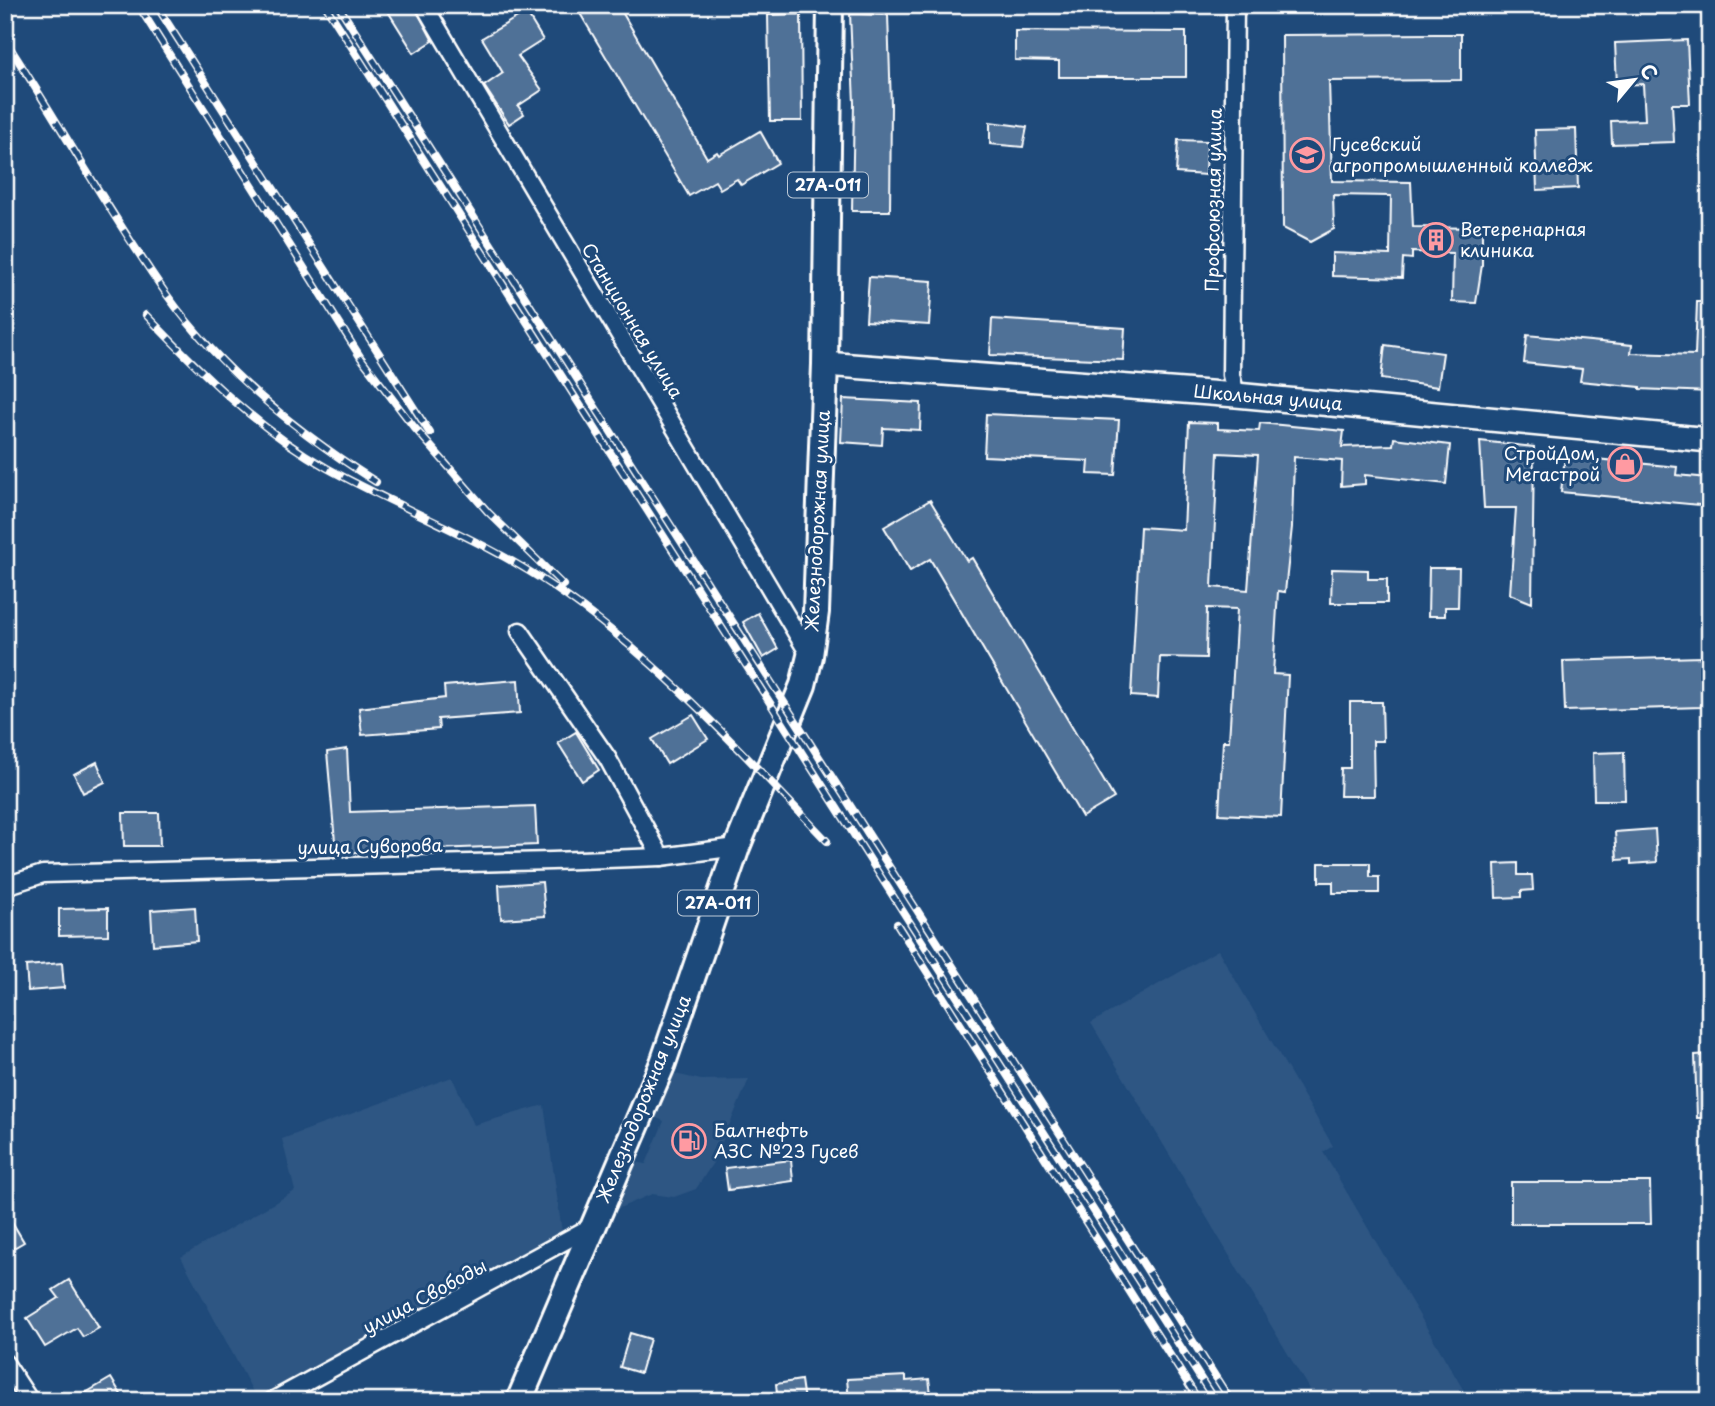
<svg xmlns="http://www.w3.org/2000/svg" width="1715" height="1406" font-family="'Playpen Sans',sans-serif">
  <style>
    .built { fill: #2e5683 }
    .building { fill: #507197; stroke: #fff; stroke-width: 2; fill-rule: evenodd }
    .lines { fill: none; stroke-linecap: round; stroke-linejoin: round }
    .street-casing { stroke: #fff; stroke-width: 21 }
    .secondary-casing { stroke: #fff; stroke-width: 28 }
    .primary-casing { stroke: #fff; stroke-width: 30 }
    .street { stroke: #1f4a7a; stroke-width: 16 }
    .secondary { stroke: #1f4a7a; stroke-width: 23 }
    .primary { stroke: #1f4a7a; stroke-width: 24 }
    .rail-casing { stroke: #fff; stroke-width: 8 }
    .rail { stroke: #1f4a7a; stroke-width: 5; stroke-dasharray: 16; stroke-linecap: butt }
    .labels { text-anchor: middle; stroke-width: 6; stroke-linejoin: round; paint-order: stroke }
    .shield { fill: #1f4a7a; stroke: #bcc9d7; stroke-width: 2 }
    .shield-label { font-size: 16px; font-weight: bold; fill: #fff }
    .poi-label { font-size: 18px; fill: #fff; stroke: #1f4a7a; text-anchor: start }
    .street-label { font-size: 18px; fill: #fff; stroke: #1f4a7a }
  </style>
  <rect width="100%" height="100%" fill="#1f4a7a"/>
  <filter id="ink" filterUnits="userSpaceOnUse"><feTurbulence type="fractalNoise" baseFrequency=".0143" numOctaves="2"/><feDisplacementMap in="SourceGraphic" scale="14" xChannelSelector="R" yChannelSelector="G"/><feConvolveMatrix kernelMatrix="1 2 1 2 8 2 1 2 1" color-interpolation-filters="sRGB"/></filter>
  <g filter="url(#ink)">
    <g class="built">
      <path d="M 1218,950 L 1333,1146 L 1323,1152 L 1470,1401 L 1316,1401 L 1091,1023 Z"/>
      <path d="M 671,1073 L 701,1080 L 749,1079 L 714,1161 L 696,1189 L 674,1197 L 652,1194 L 610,1212 L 635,1162 L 646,1164 L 664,1121 L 654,1117 Z"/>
      <path d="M 452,1077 L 474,1125 L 544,1105 L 563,1239 L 271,1401 L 258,1401 L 181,1257 L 295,1191 L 282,1139 Z"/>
    </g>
    <g class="building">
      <path d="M 384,5 L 414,5 L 433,41 L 414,53 Z"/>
      <path d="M 575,5 L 618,5 L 707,158 L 717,152 L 719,155 L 760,131 L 778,163 L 741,185 L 737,179 L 720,189 L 715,181 L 689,196 Z"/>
      <path d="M 526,12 L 543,40 L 518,56 L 542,90 L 518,106 L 524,114 L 509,124 L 484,86 L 503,73 L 482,38 Z"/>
      <path d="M 801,14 L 802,121 L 770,121 L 768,15 Z"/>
      <path d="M 850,14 L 888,15 L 891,105 L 890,211 L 852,211 L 854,103 Z"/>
      <path d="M 1015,31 L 1186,32 L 1186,77 L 1059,77 L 1059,61 L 1015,60 Z"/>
      <path d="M 1435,34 L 1461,34 L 1461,80 L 1329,81 L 1332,181 L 1411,182 L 1413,227 L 1482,228 L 1482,265 L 1476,303 L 1452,302 L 1453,253 L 1412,252 L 1412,259 L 1403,258 L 1402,278 L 1332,276 L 1332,253 L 1390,255 L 1391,196 L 1333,195 L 1334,229 L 1310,242 L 1283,228 L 1282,35 Z"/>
      <path d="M 1687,40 L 1690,104 L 1672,104 L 1674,142 L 1612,144 L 1611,121 L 1645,120 L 1643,84 L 1617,85 L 1615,43 Z"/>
      <path d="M 990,122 L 1027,127 L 1023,147 L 990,144 Z"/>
      <path d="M 1576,129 L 1578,188 L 1537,190 L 1535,130 Z"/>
      <path d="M 1178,140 L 1207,141 L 1206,175 L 1176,173 Z"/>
      <path d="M 869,277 L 932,281 L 929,325 L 866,321 Z"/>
      <path d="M 1697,302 L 1710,302 L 1710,392 L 1640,389 L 1640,387 L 1580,381 L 1582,369 L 1524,363 L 1527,335 L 1632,345 L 1631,353 L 1695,355 Z"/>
      <path d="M 992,319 L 1125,328 L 1123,360 L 990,355 Z"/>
      <path d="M 1385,345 L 1443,353 L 1438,387 L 1381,379 Z"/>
      <path d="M 843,399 L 921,403 L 920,430 L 883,428 L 882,445 L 841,442 Z"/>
      <path d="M 986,414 L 1119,420 L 1115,475 L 1088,474 L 1089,461 L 984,456 Z"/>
      <path d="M 1189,422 L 1218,423 L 1218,429 L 1259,431 L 1260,423 L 1344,431 L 1342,447 L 1393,445 L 1394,438 L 1450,445 L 1446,484 L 1365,475 L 1365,484 L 1341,486 L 1342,461 L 1294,457 L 1292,527 L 1285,592 L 1278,591 L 1273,674 L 1288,675 L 1281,817 L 1219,814 L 1223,741 L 1229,741 L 1237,609 L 1207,608 L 1206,658 L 1160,657 L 1158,698 L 1131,696 L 1140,527 L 1184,530 ZM 1218,453 L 1258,455 L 1248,590 L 1212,587 Z"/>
      <path d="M 1480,441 L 1534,447 L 1532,603 L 1510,594 L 1516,508 L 1484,508 Z"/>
      <path d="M 1565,456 L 1677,467 L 1676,475 L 1710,478 L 1710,506 L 1561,492 Z"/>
      <path d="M 930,500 L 967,561 L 972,558 L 1114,798 L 1082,817 L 930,559 L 910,571 L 884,527 Z"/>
      <path d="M 1429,568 L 1459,568 L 1458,607 L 1445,607 L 1445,616 L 1428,616 Z"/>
      <path d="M 1332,569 L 1368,570 L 1368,579 L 1387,579 L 1387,603 L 1331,603 Z"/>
      <path d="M 758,613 L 778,649 L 763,658 L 743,622 Z"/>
      <path d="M 1701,657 L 1702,707 L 1565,711 L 1563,661 Z"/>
      <path d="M 518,680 L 520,713 L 438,719 L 439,729 L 362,735 L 359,708 L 445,698 L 444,686 Z"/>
      <path d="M 1350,702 L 1382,702 L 1383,741 L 1373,741 L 1374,796 L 1340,796 L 1341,768 L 1350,768 Z"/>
      <path d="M 693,715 L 708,739 L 667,764 L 652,739 Z"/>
      <path d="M 576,732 L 599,770 L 582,781 L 558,743 Z"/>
      <path d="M 347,749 L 350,812 L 535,806 L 537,845 L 336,853 L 327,752 Z"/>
      <path d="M 1624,752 L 1625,800 L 1594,800 L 1593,753 Z"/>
      <path d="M 97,762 L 105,782 L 83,793 L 74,774 Z"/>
      <path d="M 123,813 L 159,813 L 160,846 L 124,846 Z"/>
      <path d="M 1655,829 L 1657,862 L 1631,864 L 1631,859 L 1617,860 L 1615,832 Z"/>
      <path d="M 1319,863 L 1370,863 L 1370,877 L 1379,877 L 1379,893 L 1333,893 L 1333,882 L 1319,882 Z"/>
      <path d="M 1518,863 L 1518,875 L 1532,875 L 1533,890 L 1521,891 L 1521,897 L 1496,898 L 1495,864 Z"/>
      <path d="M 542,882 L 545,916 L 501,919 L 499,885 Z"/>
      <path d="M 195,907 L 197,941 L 153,945 L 151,910 Z"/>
      <path d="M 108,908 L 108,935 L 59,936 L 59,909 Z"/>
      <path d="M 62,963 L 64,988 L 28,991 L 26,966 Z"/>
      <path d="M 1710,1054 L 1710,1118 L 1697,1118 L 1695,1055 Z"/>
      <path d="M 791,1160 L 793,1181 L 728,1190 L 725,1168 Z"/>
      <path d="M 1511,1182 L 1650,1182 L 1651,1224 L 1511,1224 Z"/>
      <path d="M 5,1210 L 24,1242 L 5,1253 Z"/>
      <path d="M 69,1280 L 99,1328 L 83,1337 L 77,1328 L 45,1347 L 27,1318 L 59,1298 L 53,1290 Z"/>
      <path d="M 630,1333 L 650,1339 L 640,1373 L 620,1367 Z"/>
      <path d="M 906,1376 L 906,1381 L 929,1379 L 932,1401 L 849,1401 L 847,1379 Z"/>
      <path d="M 111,1378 L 125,1401 L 72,1401 Z"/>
      <path d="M 801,1380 L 804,1401 L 778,1401 L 776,1384 Z"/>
    </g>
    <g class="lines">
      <g class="street-casing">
        <g id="street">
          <path d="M 424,5 L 810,656"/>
          <path d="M 1235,5 L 1231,375 L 1236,395"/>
          <path d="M 520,631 L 608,759 L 661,857"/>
          <path d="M 5,886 L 43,874 L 552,861 L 661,857 L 737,847"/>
          <path d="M 5,1363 L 30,1401"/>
          <path d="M 272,1401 L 594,1225"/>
        </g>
      </g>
      <g class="secondary-casing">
        <path id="secondary" d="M 825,364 L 1236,395 L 1710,440"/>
      </g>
      <g class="primary-casing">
        <path id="primary" d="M 519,1401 L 663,1063 L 737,847 L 803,685 L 810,656 L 816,612 L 825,364 L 830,5"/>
      </g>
      <use href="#street" class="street"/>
      <use href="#secondary" class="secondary"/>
      <use href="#primary" class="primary"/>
      <g class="rail-casing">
        <g id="rail">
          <path d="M 138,5 L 361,358 L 413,426 L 488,512 L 563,585"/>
          <path d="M 156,5 L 430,433"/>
          <path d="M 325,5 L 1215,1401"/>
          <path d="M 338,5 L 1231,1401"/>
          <path d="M 5,40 C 60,124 109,213 167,295 C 222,372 297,432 376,482"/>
          <path d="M 146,315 C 202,373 256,428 327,468 C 401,509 481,538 552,586 C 656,657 740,750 827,841"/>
          <path d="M 897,924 L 1199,1401"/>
        </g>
      </g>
      <use href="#rail" class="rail"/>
    </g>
  </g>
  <defs>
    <g id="university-ring" transform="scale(1.75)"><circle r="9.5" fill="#1f4a7a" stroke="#ff9aa2" stroke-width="1.5"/><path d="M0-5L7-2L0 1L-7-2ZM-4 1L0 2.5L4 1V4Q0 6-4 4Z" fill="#ff9aa2"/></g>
    <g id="building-ring" transform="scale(1.75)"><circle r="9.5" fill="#1f4a7a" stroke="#ff9aa2" stroke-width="1.5"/><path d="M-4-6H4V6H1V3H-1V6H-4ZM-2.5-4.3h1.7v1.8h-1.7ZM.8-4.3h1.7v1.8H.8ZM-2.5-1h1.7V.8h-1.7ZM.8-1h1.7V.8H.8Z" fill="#ff9aa2"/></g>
    <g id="shop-ring" transform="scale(1.75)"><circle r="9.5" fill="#1f4a7a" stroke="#ff9aa2" stroke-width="1.5"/><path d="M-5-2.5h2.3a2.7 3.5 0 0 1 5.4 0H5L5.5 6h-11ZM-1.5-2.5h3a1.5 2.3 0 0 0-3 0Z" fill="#ff9aa2"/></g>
    <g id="fuel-ring" transform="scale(1.75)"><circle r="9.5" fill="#1f4a7a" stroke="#ff9aa2" stroke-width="1.5"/><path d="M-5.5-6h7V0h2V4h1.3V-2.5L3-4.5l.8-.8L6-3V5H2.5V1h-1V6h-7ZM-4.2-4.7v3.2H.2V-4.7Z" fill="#ff9aa2"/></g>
  </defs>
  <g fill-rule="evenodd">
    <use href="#university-ring" x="1307" y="155"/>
    <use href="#building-ring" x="1436" y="240"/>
    <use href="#shop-ring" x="1625" y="464"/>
    <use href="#fuel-ring" x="689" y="1141"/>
  </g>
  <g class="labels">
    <g class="shield">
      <rect x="788" y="172.5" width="80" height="25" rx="5"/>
      <rect x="678" y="890.5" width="80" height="25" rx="5"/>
    </g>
    <g class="shield-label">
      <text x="828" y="191">27А-011</text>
      <text x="718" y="909">27А-011</text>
    </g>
    <g class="poi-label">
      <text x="1332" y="151">Гусевский<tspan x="1332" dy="21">агропромышленный колледж</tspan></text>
      <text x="1460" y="236">Ветеренарная<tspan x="1460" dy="21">клиника</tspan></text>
      <text x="1600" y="460" text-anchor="end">СтройДом,<tspan x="1600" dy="21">Мегастрой</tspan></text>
      <text x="714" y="1137">Балтнефть<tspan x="714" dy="21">АЗС №23 Гусев</tspan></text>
    </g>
    <g class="street-label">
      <text transform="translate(1214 200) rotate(-89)" y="6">Профсоюзная улица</text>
      <text transform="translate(632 321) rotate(59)" y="6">Станционная улица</text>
      <text transform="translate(1268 398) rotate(5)" y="6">Школьная улица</text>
      <text transform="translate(818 521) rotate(-87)" y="6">Железнодорожная улица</text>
      <text transform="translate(370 847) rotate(-1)" y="6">улица Суворова</text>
      <text transform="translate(644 1099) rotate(-68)" y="6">Железнодорожная улица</text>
      <text transform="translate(425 1297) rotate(-28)" y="6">улица Свободы</text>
    </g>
  </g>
  <rect width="1715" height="1406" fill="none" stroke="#1f4a7a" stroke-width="28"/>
  <rect x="14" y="14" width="1687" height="1378" fill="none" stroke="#fff" stroke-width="2.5" filter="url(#ink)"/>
  <g transform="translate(1634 80) rotate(61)" stroke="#1f4a7a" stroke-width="5" paint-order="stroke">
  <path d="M0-5L12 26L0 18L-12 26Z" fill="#ffffff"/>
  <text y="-10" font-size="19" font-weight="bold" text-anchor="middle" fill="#ffffff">С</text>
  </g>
</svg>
